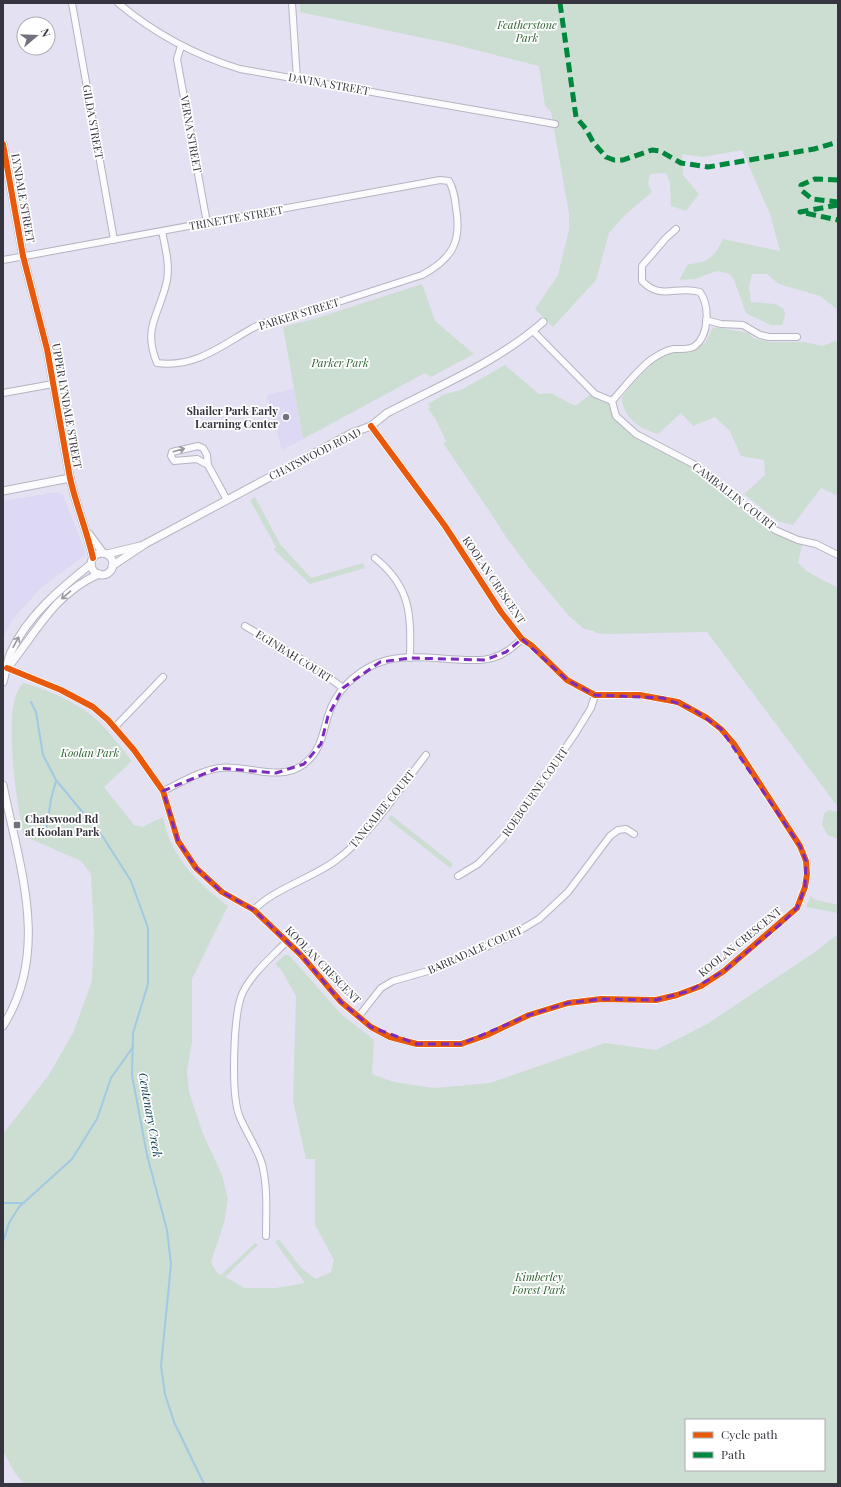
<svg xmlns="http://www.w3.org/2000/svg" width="841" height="1487" font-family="'Playfair Display',serif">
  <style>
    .built { fill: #ddd9f4 }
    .green { fill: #ccddd2; fill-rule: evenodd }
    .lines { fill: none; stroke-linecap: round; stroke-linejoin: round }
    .stream { stroke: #a2c9e3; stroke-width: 2 }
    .minor-casing { stroke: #b6b4c0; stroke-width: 8 }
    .tertiary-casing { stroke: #b6b4c0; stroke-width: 9 }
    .minor { stroke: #fbfbfd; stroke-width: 6 }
    .tertiary { stroke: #fbfbfd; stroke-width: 7 }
    .quiet { stroke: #00873e; stroke-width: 5; stroke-dasharray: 10 5; stroke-linecap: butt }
    .cycleway-casing { stroke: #fff; stroke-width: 8 }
    .cycleway { stroke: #e8590c; stroke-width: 6 }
    .oneway { stroke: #98989e }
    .marked { fill: none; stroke: #7b2cbf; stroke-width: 3; stroke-dasharray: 8 5; stroke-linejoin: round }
    .poi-dot { fill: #72717e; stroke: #fff; stroke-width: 1.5 }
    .labels { text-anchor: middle; stroke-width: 3.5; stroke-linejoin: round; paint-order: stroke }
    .park-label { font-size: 11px; font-style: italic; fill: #285f2a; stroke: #fff }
    .street-label { font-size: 11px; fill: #35343f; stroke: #fff }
    .poi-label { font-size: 11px; font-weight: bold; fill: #35343f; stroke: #fff; text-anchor: end }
    .water-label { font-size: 12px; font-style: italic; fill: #06384d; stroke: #fff }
  </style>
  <rect width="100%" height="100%" fill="#e4e2f2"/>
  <g class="built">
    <path d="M 294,389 L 303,439 L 282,450 L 266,395 Z"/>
    <path d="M 57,492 L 63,495 L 84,548 L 85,555 L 42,587 L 13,619 L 3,637 L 3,501 Z"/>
  </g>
  <g class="green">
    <path d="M 300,3 L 838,3 L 838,310 L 820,296 L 779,284 L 767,274 L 752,274 L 749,287 L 751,302 L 775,304 L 784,309 L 785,315 L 782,325 L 771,325 L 746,313 L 734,280 L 730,274 L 717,271 L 695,279 L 679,280 L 688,264 C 709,263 714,257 723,239 L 780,251 L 770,214 L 742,150 L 703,157 L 682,154 L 683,175 L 699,194 L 686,211 L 671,206 L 670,183 L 666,173 L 650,174 L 648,184 L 652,192 L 624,216 L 609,233 L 596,280 L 553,327 L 535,309 L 558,275 L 569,229 L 569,214 L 551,112 L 545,106 L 539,66 L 452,44 L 300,12 Z"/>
    <path d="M 422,284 L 435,321 L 474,354 L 431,377 L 425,373 L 303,439 L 283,327 L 314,319 Z"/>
    <path d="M 717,327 L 748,333 L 755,339 L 772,342 L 805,342 L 822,346 L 838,340 L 838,496 L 821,488 L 793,525 L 778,521 L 744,494 L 765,475 L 764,460 L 741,456 L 730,431 L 715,417 L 693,426 L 681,413 L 658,434 C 640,429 623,418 622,398 C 628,388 656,357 666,354 C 679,349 692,349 705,343 L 712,329 Z"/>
    <path d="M 505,365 L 539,394 L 551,393 L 575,406 L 591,394 L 609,404 L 612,415 L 650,446 L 687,464 L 708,478 L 754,519 L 778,534 L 802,545 L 798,563 L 808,572 L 838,588 L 838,807 L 707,632 L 607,634 L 595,633 L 594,631 L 584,629 L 569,616 L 533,573 L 506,537 L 488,509 L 443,443 L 446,441 L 435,418 L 428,409 L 430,408 L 428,404 L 445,394 L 461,390 Z"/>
    <path d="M 255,497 L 280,544 L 311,578 L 363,563 L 365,568 L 310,584 L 273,549 L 276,547 L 250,500 Z"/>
    <path d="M 24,683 C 47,690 72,700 91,715 C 107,728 119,745 132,761 L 104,787 L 134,825 L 142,827 L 163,817 C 170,857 198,883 228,906 L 192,979 L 192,1042 L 187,1071 L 189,1092 L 203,1134 L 222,1175 L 228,1199 L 224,1223 L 211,1262 L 217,1273 L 221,1275 L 255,1243 L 258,1245 L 225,1277 L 245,1288 L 276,1288 L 305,1283 L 275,1242 L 279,1239 L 301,1268 L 316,1279 L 331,1272 L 334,1260 L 315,1225 L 315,1159 L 306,1159 L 293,1101 L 296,996 L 282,971 L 275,964 L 285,955 L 289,955 L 341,1014 L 374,1040 L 372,1074 L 394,1082 L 434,1088 L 490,1083 L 605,1043 L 656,1050 L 707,1024 L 815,952 L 838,934 L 838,1484 L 24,1484 L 15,1473 L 3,1451 L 3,1134 L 48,1076 L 73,1033 L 92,981 L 94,933 L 91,874 L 81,861 L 24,836 C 17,806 0,699 24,683 ZM 686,1420 L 824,1420 L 824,1470 L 686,1470 Z"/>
    <path d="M 829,810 L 838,812 L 838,839 L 827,835 L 822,824 L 824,814 Z"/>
    <path d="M 391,815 L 453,864 L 450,868 L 388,819 Z"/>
    <path d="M 811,895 L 813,899 L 838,905 L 838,913 L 806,907 Z"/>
  </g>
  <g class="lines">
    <g class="stream">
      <path d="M 31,702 L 36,712 L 43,755 L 56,780 L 103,837 L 131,881 L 148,928 L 148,984 L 133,1033 L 132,1075 L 147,1155 L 167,1230 L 171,1264 L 161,1366 L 165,1394 L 174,1422 L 204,1484"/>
      <path d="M 45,837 L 51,799 L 56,781"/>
      <path d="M 3,1203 L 24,1203"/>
      <path d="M 3,1242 L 9,1223 L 19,1207 L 72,1159 L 97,1119 L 111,1078 L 133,1047"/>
    </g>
    <g class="minor-casing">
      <g id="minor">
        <path d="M 72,3 L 114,240"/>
        <path d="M 118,3 C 155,34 194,55 240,69 L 555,124"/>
        <path d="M 292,3 L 297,79"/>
        <path d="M 181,46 L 177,59 L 207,223"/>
        <path d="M 3,260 L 440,180 L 449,181 C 454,190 455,198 456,208 C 462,242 452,259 422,275 L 298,315 C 282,318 265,321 251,329 C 221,346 195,368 157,363 C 142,326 160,315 167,280 C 170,264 165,247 162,231"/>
        <path d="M 706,320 L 721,324 L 743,325 L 760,335 L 769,337 L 797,337"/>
        <path d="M 533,331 L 595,394 L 612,401 L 616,416 L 636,434 L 697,466 L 775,530 L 798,540 L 816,544 L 838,555"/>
        <path d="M 3,393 L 53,384"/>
        <path d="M 612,401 C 624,388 637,370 652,359 C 658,355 666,350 674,349 C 681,349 689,350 695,346 C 709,335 710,306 700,292 C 676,285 661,301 642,281 L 642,266 L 666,238 L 676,229"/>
        <path d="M 208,465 L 197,459 L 174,461 L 171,456 L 172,452 L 198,446 L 203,448 L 207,455 L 208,465 L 227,500"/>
        <path d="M 375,558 C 411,587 411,614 410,658"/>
        <path d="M 245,626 L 313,666 L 343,688"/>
        <path d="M 7,668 L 61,690 L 93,707 L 108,720 L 134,750 L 163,791 L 178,841 L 196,868 L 222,892 L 254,910 L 301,955 L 341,1002 L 371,1027 L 390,1037 L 417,1044 L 461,1044 L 487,1035 L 529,1015 L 568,1003 L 601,999 L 656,1000 L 677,995 L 701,986 L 724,971 L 797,908 L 805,887 L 807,874 L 806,861 L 800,846 L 734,744 L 721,729 L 707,718 L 678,702 L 640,695 L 595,695 L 567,680 L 531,645 L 522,639 L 501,612 L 445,526 L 371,426"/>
        <path d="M 115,727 L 163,677"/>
        <path d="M 163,791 C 180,783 200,771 219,768 C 247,764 279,783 304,764 C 321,751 322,735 328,716 C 335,692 354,673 378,663 C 404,653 437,659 465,660 C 474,660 483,661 492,658 C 504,655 513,647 522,639"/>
        <path d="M 458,876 L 478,864 L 502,839 L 575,734 L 591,708 L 595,695"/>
        <path d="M 254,910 C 272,890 312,878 335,861 C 369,837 400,788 426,755"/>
        <path d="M 359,1016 L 381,988 L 393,981 L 435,969 L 509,937 L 539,919 L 568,892 L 610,836 L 618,830 L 626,829 L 634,834"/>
        <path d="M 266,1236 C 266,1212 268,1188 262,1164 C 257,1147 245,1131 239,1115 C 231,1093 233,1012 243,992 C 253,972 272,957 287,941"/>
      </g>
    </g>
    <g class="tertiary-casing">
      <g id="tertiary">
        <path d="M 3,144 L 23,256 L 47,349 L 70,478 C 76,505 87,531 93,558"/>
        <path d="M 3,491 L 70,478"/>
        <path d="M 89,534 L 103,553"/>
        <circle cx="102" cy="564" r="11"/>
        <path d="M 107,554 L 140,546"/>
        <path d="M 112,566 L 145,544 L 352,433 L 371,426 L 387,413 C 439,386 499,361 543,322"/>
        <path d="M 9,666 C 37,631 55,593 99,574"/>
        <path d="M 3,682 C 6,672 7,661 11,652 C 27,616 61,588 91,564"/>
        <path d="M 3,785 C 19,866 51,950 3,1026"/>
      </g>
    </g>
    <use href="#minor" class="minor"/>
    <use href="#tertiary" class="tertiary"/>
    <g class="quiet">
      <path d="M 560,3 L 576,117 L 586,129 L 593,142 L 606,157 L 614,160 L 623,160 L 652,150 L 660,151 L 681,163 L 708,167 L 814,149 L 838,142"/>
      <path d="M 838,180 L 815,179 L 801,185 L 801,190 L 812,199 L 838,202"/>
      <path d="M 838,205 L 800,212 L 838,220"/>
    </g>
    <g class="cycleway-casing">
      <g id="cycleway">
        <path d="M 3,144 L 23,256 L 47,349 L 70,478 C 76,505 87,531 93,558"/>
        <path d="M 7,668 L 61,690 L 93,707 L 108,720 L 134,750 L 163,791 L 178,841 L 196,868 L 222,892 L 254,910 L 301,955 L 341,1002 L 371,1027 L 390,1037 L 417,1044 L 461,1044 L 487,1035 L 529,1015 L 568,1003 L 601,999 L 656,1000 L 677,995 L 701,986 L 724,971 L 797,908 L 805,887 L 807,874 L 806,861 L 800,846 L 734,744 L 721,729 L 707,718 L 678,702 L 640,695 L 595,695 L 567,680 L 531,645 L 522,639 L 501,612 L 445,526 L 371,426"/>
      </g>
    </g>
    <use href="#cycleway" class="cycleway"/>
  </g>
  <defs><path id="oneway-shaft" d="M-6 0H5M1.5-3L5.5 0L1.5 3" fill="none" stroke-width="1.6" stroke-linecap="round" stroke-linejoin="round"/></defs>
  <g class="oneway">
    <use href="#oneway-shaft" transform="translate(179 450) rotate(-16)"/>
    <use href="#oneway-shaft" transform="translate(66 595) rotate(139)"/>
    <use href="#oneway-shaft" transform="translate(16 642) rotate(-61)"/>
  </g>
  <path class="marked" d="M 522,639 L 567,680 L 595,695 L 663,698 L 693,709 L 721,729 L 800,846 L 806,861 L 805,887 L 797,908 L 783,922 L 724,971 L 689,991 L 656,1000 L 601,999 L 568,1003 L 529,1015 L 461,1044 L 417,1044 L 371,1027 L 341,1002 L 301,955 L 254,910 L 222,892 L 196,868 L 178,841 L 163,791 L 218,768 L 276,773 L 304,764 L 321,744 L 328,716 L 343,688 L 380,662 L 410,658 L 485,660 L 506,652 Z"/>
  <g class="poi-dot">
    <circle cx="286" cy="417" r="4"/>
    <rect x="13" y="821" width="8" height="8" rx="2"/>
  </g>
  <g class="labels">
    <g class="park-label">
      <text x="527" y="29">Featherstone<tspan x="527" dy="13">Park</tspan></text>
      <text x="340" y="367">Parker Park</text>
      <text x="90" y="757">Koolan Park</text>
      <text x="539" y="1281">Kimberley<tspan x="539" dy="13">Forest Park</tspan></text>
    </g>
    <g class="street-label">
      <text transform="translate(329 84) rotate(10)" y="4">DAVINA STREET</text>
      <text transform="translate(93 122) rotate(80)" y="4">GILDA STREET</text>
      <text transform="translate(191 134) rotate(80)" y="4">VERNA STREET</text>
      <text transform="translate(23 198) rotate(80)" y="4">LYNDALE STREET</text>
      <text transform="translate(236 218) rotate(-10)" y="4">TRINETTE STREET</text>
      <text transform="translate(299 314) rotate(-17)" y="4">PARKER STREET</text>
      <text transform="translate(67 406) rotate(80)" y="4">UPPER LYNDALE STREET</text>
      <text transform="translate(315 454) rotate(-27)" y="4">CHATSWOOD ROAD</text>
      <text transform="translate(734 496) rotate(38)" y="4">CAMBALLIN COURT</text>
      <text transform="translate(494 580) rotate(56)" y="4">KOOLAN CRESCENT</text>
      <text transform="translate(294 656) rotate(32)" y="4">EGINBAH COURT</text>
      <text transform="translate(535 792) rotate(-55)" y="4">ROEBOURNE COURT</text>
      <text transform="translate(382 809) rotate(-51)" y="4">TANGADEE COURT</text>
      <text transform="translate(740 942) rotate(-39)" y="4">KOOLAN CRESCENT</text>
      <text transform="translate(475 950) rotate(-24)" y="4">BARRADALE COURT</text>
      <text transform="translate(323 965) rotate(46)" y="4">KOOLAN CRESCENT</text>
    </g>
    <g class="poi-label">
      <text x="278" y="415">Shailer Park Early<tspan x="278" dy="13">Learning Center</tspan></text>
      <text x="25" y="823" text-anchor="start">Chatswood Rd<tspan x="25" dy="13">at Koolan Park</tspan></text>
    </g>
    <g class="water-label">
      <text transform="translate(150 1115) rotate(80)" y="4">Centenary Creek</text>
    </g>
  </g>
  <rect width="841" height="1487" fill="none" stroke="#35343f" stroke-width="8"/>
  <rect x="685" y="1419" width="140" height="52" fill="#ffffff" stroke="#aeaeb2"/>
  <rect x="693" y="1432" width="20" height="6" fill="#e8590c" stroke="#aeaeb2"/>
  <text x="721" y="1439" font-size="12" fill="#35343f">Cycle path</text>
  <rect x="693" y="1452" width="20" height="6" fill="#00873e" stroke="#aeaeb2"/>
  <text x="721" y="1459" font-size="12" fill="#35343f">Path</text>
  <g transform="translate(36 36) rotate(71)"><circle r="19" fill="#ffffff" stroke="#aeaeb2"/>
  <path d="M0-3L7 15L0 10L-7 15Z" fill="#72717e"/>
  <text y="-6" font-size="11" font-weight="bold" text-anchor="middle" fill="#35343f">N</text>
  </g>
</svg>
